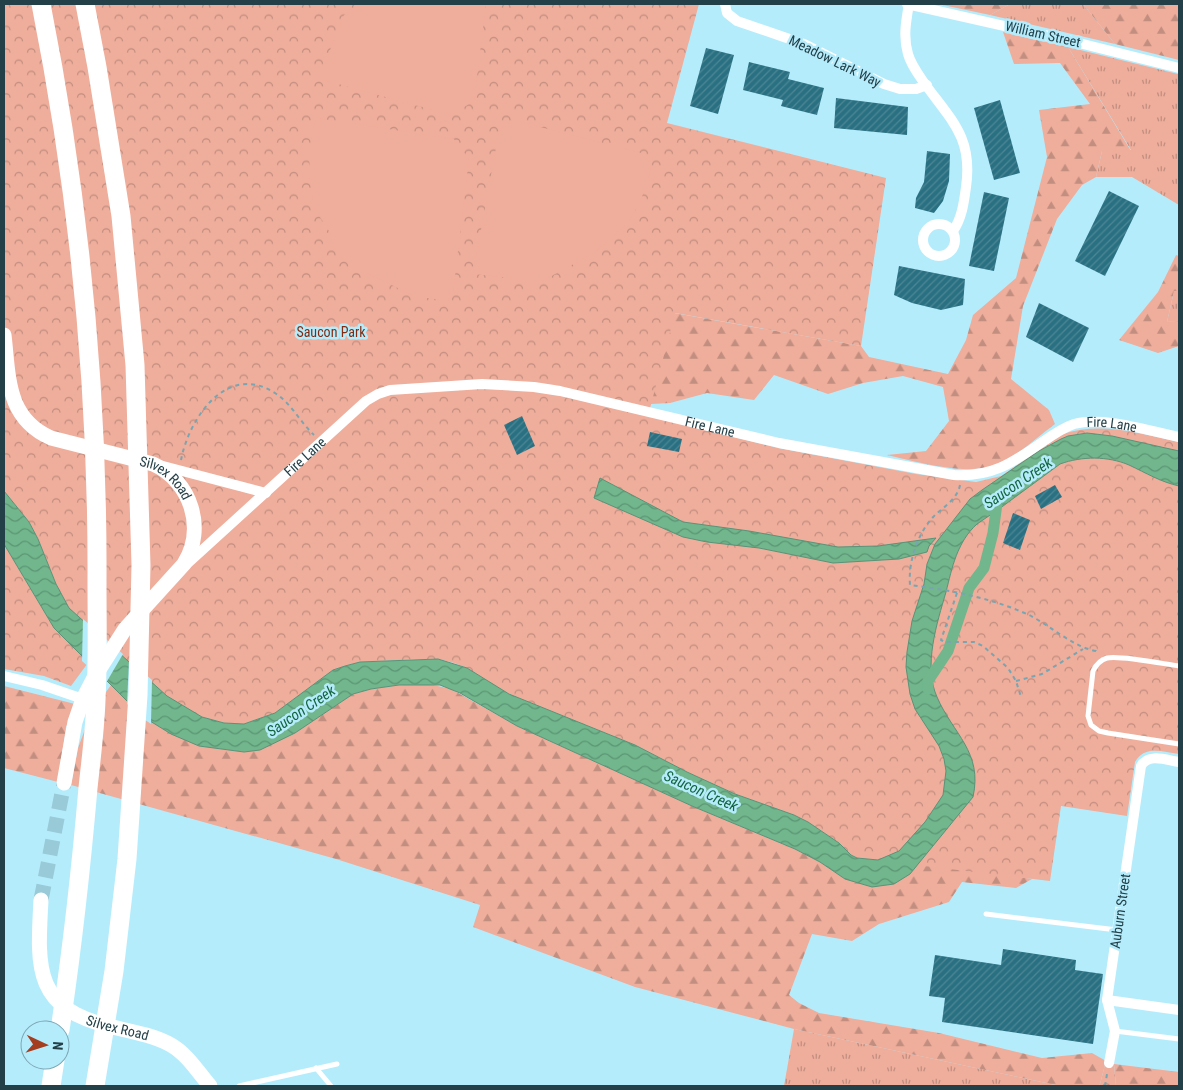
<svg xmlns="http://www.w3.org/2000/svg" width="1183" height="1090" font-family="'Roboto Condensed',sans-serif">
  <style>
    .grass { fill: url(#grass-tufts) }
    .forest { fill: url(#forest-firs) }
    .park { fill: url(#park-crowns) }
    .pitch { fill: #efad9b }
    .water { fill: url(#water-waves); stroke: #5a9378 }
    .pier { fill: #b5ecfc }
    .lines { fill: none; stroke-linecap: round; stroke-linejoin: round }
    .canal { stroke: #71b68c; stroke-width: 11 }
    .building { fill: url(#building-hatch) }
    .secondary-tunnel { stroke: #98cad8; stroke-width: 15; stroke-dasharray: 15 8; stroke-linecap: butt }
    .path { stroke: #78a5b1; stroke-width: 2; stroke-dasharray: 4 4; stroke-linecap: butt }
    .lane { stroke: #fff; stroke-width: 5 }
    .street { stroke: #fff; stroke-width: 10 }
    .secondary { stroke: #fff; stroke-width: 15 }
    .highway { stroke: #fff; stroke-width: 19 }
    .labels { text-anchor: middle; stroke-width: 5; stroke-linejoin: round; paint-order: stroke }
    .street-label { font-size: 14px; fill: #234048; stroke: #b5ecfc }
    .park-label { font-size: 14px; fill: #802b12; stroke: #b5ecfc }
    .water-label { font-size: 15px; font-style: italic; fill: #14643d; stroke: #b5ecfc }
  </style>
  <defs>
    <pattern id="grass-tufts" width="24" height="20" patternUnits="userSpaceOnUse" patternTransform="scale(1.25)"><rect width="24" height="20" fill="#efad9b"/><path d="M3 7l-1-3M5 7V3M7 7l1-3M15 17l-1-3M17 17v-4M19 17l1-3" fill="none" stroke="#c18e80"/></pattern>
    <pattern id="forest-firs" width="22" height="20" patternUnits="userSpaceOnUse" patternTransform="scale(1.25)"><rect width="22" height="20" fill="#efad9b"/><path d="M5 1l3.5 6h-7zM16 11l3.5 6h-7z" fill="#c18e80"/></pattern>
    <pattern id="park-crowns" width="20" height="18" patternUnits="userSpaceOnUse" patternTransform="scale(1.25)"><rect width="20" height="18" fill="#efad9b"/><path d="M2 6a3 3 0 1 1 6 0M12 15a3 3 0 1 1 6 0" fill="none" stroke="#c18e80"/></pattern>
    <pattern id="water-waves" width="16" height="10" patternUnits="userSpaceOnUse" patternTransform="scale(1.25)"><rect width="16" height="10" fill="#71b68c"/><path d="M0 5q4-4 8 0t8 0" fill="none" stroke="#5c9574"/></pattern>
    <pattern id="building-hatch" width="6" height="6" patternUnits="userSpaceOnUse" patternTransform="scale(1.25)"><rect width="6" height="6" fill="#297182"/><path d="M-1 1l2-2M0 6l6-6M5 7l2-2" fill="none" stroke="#4e8694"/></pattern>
  </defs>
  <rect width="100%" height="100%" fill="#b5ecfc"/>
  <g class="grass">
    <path d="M 1010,4 L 1083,4 L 1115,44 L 990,15 Z"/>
    <path d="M 1068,47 L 1178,74 L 1179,205 L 1132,177 L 1096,177 L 1102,151 L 1131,150 Z"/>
    <path d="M 1174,291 L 1179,291 L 1179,321 L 1167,322 Z"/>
    <path d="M 794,1029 L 1060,1086 L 784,1086 Z"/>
  </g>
  <g class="forest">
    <path d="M 938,4 L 1010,4 L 990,15 Z"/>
    <path d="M 1083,4 L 1179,4 L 1179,60 L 1115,44 Z"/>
    <path d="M 1003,32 L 1068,47 L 1131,151 L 1102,151 L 1096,177 L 1082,185 L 1057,219 L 1023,306 L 1011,379 L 1049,410 L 1055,424 C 1037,437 1019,455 998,464 C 968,477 918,462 887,455 L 926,451 L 949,421 L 943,387 L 903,376 L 863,383 L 828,394 L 774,375 L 754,400 L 707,393 L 670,403 L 651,404 L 599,386 L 674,313 L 861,346 L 869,357 L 948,374 L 966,340 L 973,315 L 1016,278 L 1047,157 L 1039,110 L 1090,104 L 1060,63 L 1014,64 Z"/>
    <path d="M 1176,255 L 1179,256 L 1179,291 L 1174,291 L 1167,322 L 1179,321 L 1179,346 L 1158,353 L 1119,340 L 1158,292 Z"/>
    <path d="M 429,684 L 451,689 L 517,726 L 692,806 L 795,849 L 820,862 L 845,879 L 922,860 L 1032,879 L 1016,888 L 962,882 L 949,902 L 879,924 L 852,941 L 812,934 L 789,995 L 799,1003 L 819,1013 L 939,1033 L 1042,1058 L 1092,1053 L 1106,1061 L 1100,1084 L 1098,1086 L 1060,1086 L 794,1029 L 635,987 L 473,927 L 480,905 L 336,859 L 71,785 L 78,748 L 91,713 L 111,685 L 120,694 L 199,746 L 244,752 L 295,733 L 353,694 L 371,689 L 399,685 Z"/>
    <path d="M 4,686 L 75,704 L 66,727 L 58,782 L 4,768 Z"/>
    <path d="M 1114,1064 L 1179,1072 L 1179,1086 L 1116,1086 Z"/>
  </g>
  <g class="park">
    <path d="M 4,4 L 699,4 L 667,123 L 886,178 L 861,346 L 675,313 L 648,416 L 778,448 L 916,474 L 976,482 L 1001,476 L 1063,434 C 1101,421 1141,434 1179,442 L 1179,754 C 1162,752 1145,745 1135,762 L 1127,816 L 1061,806 L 1050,881 L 857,858 L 851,855 L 839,843 L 808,822 L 794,815 L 735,794 L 687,772 L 635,745 L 520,699 L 498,688 L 467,668 L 454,663 L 438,659 L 423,659 L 360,662 L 345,666 L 333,670 L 275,713 L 244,724 L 234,724 L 224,723 L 202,717 L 182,706 L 167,696 L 104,641 L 71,686 L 44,676 L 4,669 L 4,544 L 54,628 L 72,644 L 69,608 L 56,584 L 38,539 L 29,522 L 4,491 Z"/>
    <path d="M 1106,1061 L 1114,1064 L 1116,1086 L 1098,1086 L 1100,1084 Z"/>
  </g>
  <g class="pitch">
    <path d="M 359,4 L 486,4 L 474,101 L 451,115 L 320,79 L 336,33 L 344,15 Z"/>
    <path d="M 316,118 L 454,139 L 469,159 L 453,293 L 448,301 L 414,296 L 367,273 L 338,245 L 314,208 L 310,182 L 309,149 Z"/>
    <path d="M 513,120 L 653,156 L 647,184 L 639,204 L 628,223 L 594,253 L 546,279 L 519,279 L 473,274 L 499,131 Z"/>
  </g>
  <g class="water">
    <path d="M 1087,433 L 1112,436 L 1179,451 L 1179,486 C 1161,482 1146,473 1129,465 C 1108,456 1082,456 1060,464 C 1040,479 1019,494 999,509 C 992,514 984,519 977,524 C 957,542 952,568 946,592 C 937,623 923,666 937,697 C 953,734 983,752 973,797 L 910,874 L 894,884 L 872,887 L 845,879 L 820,862 L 795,849 L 692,806 L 517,726 L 460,693 L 440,685 L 399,685 L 371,689 L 353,694 L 295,733 L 260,750 L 244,752 L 199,746 L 171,734 L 142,716 L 54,628 L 4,544 L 4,491 L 29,522 L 38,539 L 56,584 L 69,608 L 167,696 L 202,717 L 224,723 L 244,724 L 275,713 L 333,670 L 345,666 L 360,662 L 438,659 L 467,668 L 509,694 L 635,745 L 687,772 L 735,794 L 794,815 L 808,822 L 839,843 L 851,855 L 857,858 L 878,860 L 899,851 L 925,822 L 943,795 L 946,771 L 944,759 L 939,746 L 915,709 L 910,694 L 906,667 L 907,652 L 912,621 L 924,584 L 927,564 L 935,544 L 970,499 L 982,490 L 1039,451 L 1061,439 L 1068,436 Z"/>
    <path d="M 600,478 L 683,522 L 749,531 L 838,547 L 878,546 L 936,538 L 929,546 L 927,552 L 899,559 L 833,563 L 759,548 L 707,542 L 683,537 L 594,498 Z"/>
  </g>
  <g class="pier">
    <path d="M 83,619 L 123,654 L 106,683 L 82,661 Z"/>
    <path d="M 129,660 L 152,680 L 151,724 L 141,717 L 127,704 Z"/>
  </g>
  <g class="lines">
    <path class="canal" d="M 928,689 L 928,681 L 948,651 L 969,588 L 984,568 L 993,533 L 998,496"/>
  </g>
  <g class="building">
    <path d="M 706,48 L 734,55 L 718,114 L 690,106 Z"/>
    <path d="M 749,62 L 790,72 L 788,79 L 824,88 L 817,115 L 781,106 L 783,100 L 743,90 Z"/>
    <path d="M 836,98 L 908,107 L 907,135 L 834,128 Z"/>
    <path d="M 1000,100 L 1020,173 L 994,180 L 974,108 Z"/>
    <path d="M 927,151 L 950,154 L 949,181 L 943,201 L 934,213 L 915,208 L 916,198 L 924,182 Z"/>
    <path d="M 1109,191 L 1139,206 L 1105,276 L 1075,261 Z"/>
    <path d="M 984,192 L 1009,198 L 994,271 L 969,266 Z"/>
    <path d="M 899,266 L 965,279 L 963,305 L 941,310 L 912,303 L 894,295 Z"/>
    <path d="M 1039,303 L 1089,328 L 1073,362 L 1026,337 Z"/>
    <path d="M 522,416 L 535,446 L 517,455 L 504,425 Z"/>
    <path d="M 650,432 L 682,439 L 679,452 L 647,446 Z"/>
    <path d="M 1055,485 L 1062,497 L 1041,509 L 1035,496 Z"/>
    <path d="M 1013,513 L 1030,520 L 1020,550 L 1003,543 Z"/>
    <path d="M 1003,949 L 1076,960 L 1075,970 L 1103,974 L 1093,1044 L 942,1022 L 945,998 L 929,996 L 935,955 L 1001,965 Z"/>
  </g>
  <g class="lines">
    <path class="secondary-tunnel" d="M 41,900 L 64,783"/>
    <g class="path">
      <path d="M 181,460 C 189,418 227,362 275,393 C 291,403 300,422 314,435"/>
      <path d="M 960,485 C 958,498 944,507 935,515 C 918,532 908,561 910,585 C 950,590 992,598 1029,615 C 1051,626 1073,647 1096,651 L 1097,653"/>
      <path d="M 957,593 L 941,640 L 945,642 L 974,642 L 983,646 L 1008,668 L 1016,681 L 1021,697"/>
      <path d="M 1016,681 L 1042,674 L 1083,649"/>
      <path d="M 1105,1086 L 1107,1074"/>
    </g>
    <g class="lane">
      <path d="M 1179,666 C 1164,664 1120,655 1107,658 C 1100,660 1096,665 1093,671 L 1088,716 L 1091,725 L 1099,731 L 1108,733 L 1179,744"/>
      <path d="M 986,914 L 1117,930"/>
      <path d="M 1115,1031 L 1179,1039"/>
      <path d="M 316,1068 L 331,1086"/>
      <path d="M 239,1086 L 337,1064"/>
    </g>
    <g class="street">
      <path d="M 725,4 L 727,13 L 737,21 L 804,44 L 884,84 L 900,89 L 916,89 L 927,85"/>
      <path d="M 907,4 L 1071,41 L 1179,68"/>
      <path d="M 909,4 C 906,21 903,37 908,54 C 911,65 918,74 925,84 C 952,121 973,138 966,187 C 964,202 962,218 953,231"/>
      <circle cx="939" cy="240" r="16"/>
      <path d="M 163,466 L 266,493"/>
      <path id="s1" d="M 188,563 L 366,401 L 378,394 L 390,390 L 482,384 L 534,387 L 560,391 L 779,443 L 954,475 C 991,477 1011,464 1041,443 C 1051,436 1062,428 1074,424 C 1105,416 1148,431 1179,437"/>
      <path d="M 4,676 L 42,685 L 83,699"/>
      <path d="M 1107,1000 L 1179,1010"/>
      <path d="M 1109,1063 L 1115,1031 L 1107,1000 L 1141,766 C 1148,753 1166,760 1179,762"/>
    </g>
    <g class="secondary">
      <path id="s2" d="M 4,335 C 9,377 6,418 51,438 L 153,464 C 191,481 206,528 184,564 L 125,629 L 95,676 L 83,699 L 75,722 L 64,783"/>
      <path id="s3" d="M 41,900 C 37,970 34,1009 113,1027 C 132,1032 154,1035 171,1045 C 187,1054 198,1072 210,1086"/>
    </g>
    <g class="highway">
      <path d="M 41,4 C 79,195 98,385 97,581 C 97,621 98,661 96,700 C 95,730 91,759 88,788 C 81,869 72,950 60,1030"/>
      <path d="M 85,4 L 97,67 L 121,216 L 135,365 L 141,565 L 138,695 L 127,859 L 114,971 L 95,1086"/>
      <path d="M 51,1086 L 55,1060"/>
    </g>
  </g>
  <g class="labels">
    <g class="street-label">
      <text transform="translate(1043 34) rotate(13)" y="5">William Street</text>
      <text transform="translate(835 61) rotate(26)" y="5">Meadow Lark Way</text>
      <text dy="5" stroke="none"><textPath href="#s1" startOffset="592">Fire Lane</textPath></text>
      <text dy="5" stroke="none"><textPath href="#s1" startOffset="1012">Fire Lane</textPath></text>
      <text dy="5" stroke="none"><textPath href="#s1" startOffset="158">Fire Lane</textPath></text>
      <text dy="5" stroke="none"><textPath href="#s2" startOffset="244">Silvex Road</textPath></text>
      <text transform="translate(1120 911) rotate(-82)" y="5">Auburn Street</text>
      <text dy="5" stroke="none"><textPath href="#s3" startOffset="172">Silvex Road</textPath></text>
    </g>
    <g class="park-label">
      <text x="331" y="337">Saucon Park</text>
    </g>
    <g class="water-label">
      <text transform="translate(1018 483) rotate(-34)" y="5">Saucon Creek</text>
      <text transform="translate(301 711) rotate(-34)" y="5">Saucon Creek</text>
      <text transform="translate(701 791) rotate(24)" y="5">Saucon Creek</text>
    </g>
  </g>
  <rect width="1183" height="1090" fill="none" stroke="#234048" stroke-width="10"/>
  <g transform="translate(45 1045) rotate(94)"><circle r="24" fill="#b5ecfc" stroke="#7ba7b4"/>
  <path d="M0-4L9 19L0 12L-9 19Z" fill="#a53d1f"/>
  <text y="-8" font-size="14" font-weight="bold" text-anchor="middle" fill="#234048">N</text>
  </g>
</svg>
